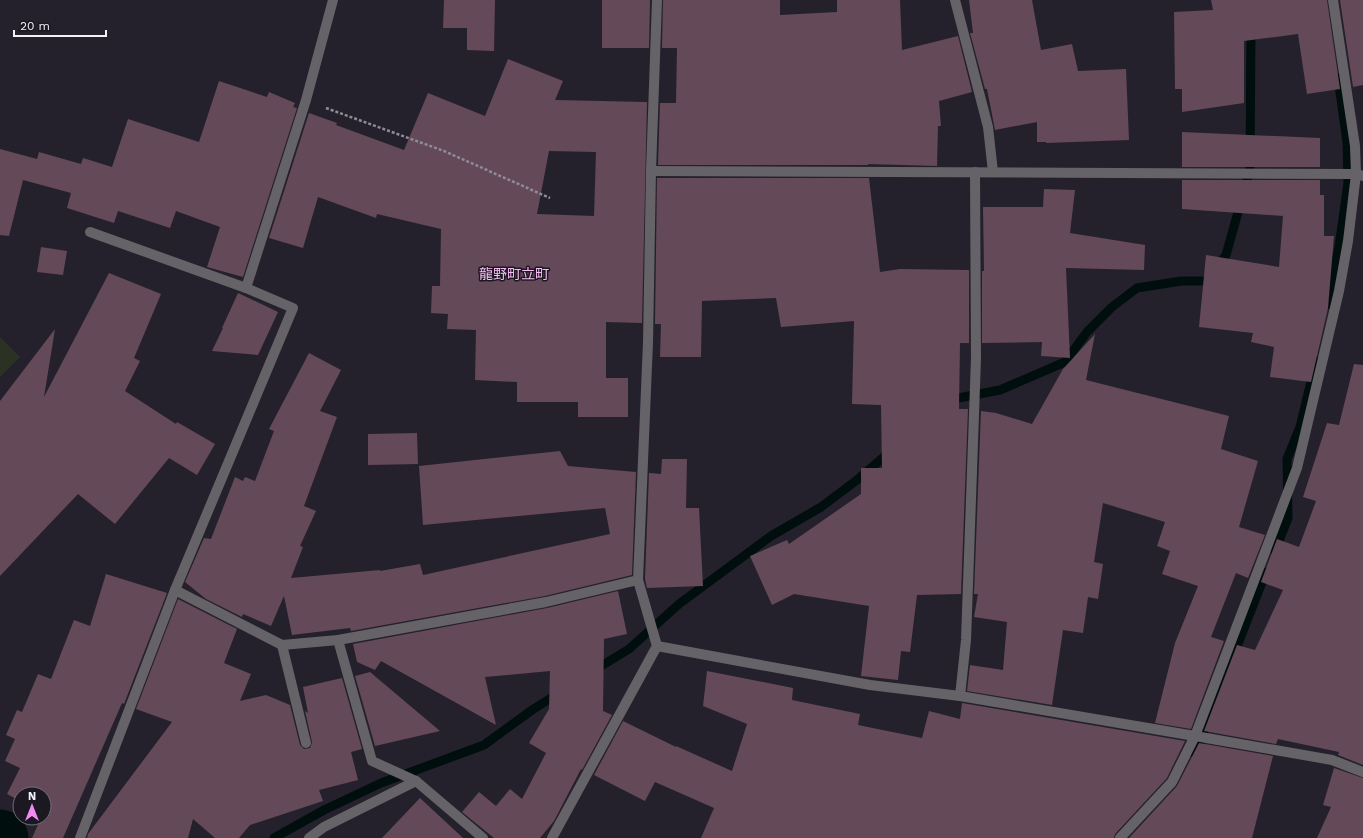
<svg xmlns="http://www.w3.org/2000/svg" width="1363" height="838" font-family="'Work Sans','Noto Sans JP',sans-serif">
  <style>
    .green { fill: #2c3223 }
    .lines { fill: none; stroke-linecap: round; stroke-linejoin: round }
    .stream { stroke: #000e0e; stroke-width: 9 }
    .river { stroke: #000e0e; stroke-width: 55 }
    .building { fill: #644959; fill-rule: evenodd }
    .path { stroke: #8f8c95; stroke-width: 2.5; stroke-dasharray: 3 2; stroke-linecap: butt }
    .minor { stroke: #656368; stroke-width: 10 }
    .labels { text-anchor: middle; stroke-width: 3; stroke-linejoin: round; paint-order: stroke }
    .quarter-label { font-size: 14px; fill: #f9bef7; stroke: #1b1822 }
  </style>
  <rect width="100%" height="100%" fill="#25212c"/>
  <path class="green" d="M 0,337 L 20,357 L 0,377 Z"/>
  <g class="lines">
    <g class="stream">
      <path d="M 1327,305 L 1339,247 L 1348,183 L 1347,142 L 1338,78"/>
      <path d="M 948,400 L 1000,390 L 1065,362 L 1087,332 L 1112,307 L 1137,288 L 1181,281 L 1207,281 L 1226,255 L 1250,169 L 1251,29"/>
      <path d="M 1275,551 L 1288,518 L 1287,459 L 1300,427 L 1316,361"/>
      <path d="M 593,671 L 629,649 L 679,604 L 771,536 L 821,507 L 857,480 L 891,451"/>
      <path d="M 1195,754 L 1266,572"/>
      <path d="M 274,838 L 324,810 L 381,783 L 484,745 L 532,710 L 559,693"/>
    </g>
    <path class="river" d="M 0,837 L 1,838"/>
  </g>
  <g class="building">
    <path d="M 444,0 L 495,0 L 494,51 L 467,50 L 467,28 L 443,28 Z"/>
    <path d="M 602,0 L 650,0 L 649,48 L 602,48 Z"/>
    <path d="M 663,0 L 780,0 L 780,15 L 837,12 L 837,0 L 900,0 L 902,50 L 958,36 L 972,92 L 939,101 L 941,126 L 938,126 L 937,166 L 868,164 L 868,165 L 658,165 L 660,103 L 676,103 L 677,48 L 662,48 Z"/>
    <path d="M 969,0 L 1032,0 L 1041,50 L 1072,44 L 1078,71 L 1126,69 L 1129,140 L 1046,143 L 1046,142 L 1037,142 L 1037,122 L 995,130 L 987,89 L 985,89 L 970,33 L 973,33 Z"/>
    <path d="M 1211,0 L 1327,0 L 1340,89 L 1307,94 L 1298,34 L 1244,41 L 1244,103 L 1182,112 L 1182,89 L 1175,89 L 1174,12 L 1213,10 Z"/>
    <path d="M 1340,0 L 1363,0 L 1363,85 L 1353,87 Z"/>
    <path d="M 508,59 L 563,81 L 555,100 L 647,102 L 642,323 L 606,322 L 606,378 L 628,378 L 628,417 L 578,417 L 578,402 L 517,402 L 517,382 L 475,380 L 476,330 L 447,329 L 448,314 L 431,313 L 432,286 L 440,286 L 441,229 L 377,214 L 376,218 L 318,197 L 303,248 L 269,238 L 309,113 L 337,123 L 336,125 L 404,150 L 428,93 L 485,116 ZM 549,151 L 596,152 L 594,216 L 537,214 Z"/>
    <path d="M 219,81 L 267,97 L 269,92 L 295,103 L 293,107 L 297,108 L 243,277 L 207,267 L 220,227 L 176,211 L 170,228 L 118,211 L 114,223 L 67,208 L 71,193 L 23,180 L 9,236 L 0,235 L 0,149 L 37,159 L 39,152 L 81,164 L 83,158 L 112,167 L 128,119 L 199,142 Z"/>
    <path d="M 1182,132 L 1320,138 L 1320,167 L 1182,167 Z"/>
    <path d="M 657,178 L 869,178 L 880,272 L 900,269 L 969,270 L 969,343 L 960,343 L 959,409 L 968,409 L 961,594 L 917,595 L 910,652 L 901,651 L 898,680 L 861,676 L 869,606 L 794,594 L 772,605 L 750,556 L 787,540 L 789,544 L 861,494 L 861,468 L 882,468 L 881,405 L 852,404 L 854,321 L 781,327 L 776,298 L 702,301 L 701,357 L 660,357 L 661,324 L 655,324 Z"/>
    <path d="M 1182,180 L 1320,180 L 1320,195 L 1324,195 L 1324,236 L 1334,236 L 1328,308 L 1311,382 L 1270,377 L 1274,347 L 1251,342 L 1253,333 L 1199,327 L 1206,255 L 1279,267 L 1283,216 L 1182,209 Z"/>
    <path d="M 1044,189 L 1075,190 L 1070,233 L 1145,245 L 1144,270 L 1066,268 L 1070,358 L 1041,356 L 1042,342 L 982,343 L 982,271 L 984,271 L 983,207 L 1043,207 Z"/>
    <path d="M 41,247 L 67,251 L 63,275 L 37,272 Z"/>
    <path d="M 109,273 L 161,294 L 134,358 L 140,361 L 125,391 L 176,424 L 177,422 L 215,444 L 197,475 L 169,458 L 115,524 L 78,494 L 0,576 L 0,401 L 55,329 L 44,397 Z"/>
    <path d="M 238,293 L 278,312 L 258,355 L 212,351 L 223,328 L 222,328 Z"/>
    <path d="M 1095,334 L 1086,380 L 1229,416 L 1221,449 L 1258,461 L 1239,527 L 1265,535 L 1248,578 L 1236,573 L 1211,637 L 1224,641 L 1191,729 L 1155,723 L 1175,643 L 1198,586 L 1162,574 L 1170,551 L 1157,546 L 1165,522 L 1103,503 L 1094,562 L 1103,564 L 1098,599 L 1088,597 L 1083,633 L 1063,630 L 1052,705 L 967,691 L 970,665 L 1003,670 L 1007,622 L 974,617 L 978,594 L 974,594 L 981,411 L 996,413 L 1032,424 L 1063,369 Z"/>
    <path d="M 309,353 L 341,370 L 320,411 L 337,417 L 304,506 L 316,511 L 300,546 L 303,547 L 291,578 L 380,570 L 380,571 L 420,564 L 423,575 L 610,534 L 605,508 L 423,525 L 419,466 L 560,451 L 568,466 L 636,472 L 632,575 L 545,596 L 351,631 L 350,628 L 292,635 L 284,596 L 271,626 L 243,614 L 242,617 L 206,599 L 185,582 L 204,538 L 211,539 L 235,477 L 243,481 L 245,477 L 255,481 L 274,431 L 269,429 Z"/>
    <path d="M 1354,364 L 1363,365 L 1363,765 L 1338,755 L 1339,752 L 1278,739 L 1276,744 L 1204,731 L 1237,645 L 1255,650 L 1283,590 L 1261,582 L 1277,539 L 1299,547 L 1316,501 L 1303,497 L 1327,423 L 1339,425 Z"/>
    <path d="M 417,433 L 418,464 L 368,465 L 368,434 Z"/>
    <path d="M 662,459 L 687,459 L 686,508 L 699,508 L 703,586 L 647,588 L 645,579 L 649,473 L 661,474 Z"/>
    <path d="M 106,574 L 167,593 L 124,704 L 122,703 L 63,838 L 32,838 L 41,818 L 44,818 L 44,794 L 20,794 L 20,801 L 7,794 L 20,768 L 5,761 L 15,739 L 6,735 L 17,710 L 22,712 L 38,674 L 51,679 L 74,620 L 90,626 Z"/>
    <path d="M 618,591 L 627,634 L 604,639 L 603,711 L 612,715 L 582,770 L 581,769 L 554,821 L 540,838 L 494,838 L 462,812 L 479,792 L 496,806 L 510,789 L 522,799 L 546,753 L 529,743 L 549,709 L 550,671 L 485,677 L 496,725 L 381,661 L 375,670 L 357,662 L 353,644 L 547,608 Z"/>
    <path d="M 178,599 L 237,629 L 224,663 L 251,674 L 240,701 L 266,695 L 290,705 L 300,745 L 304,749 L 310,748 L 312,742 L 305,711 L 308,713 L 303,687 L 342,678 L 362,749 L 351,752 L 358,780 L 319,790 L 323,801 L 250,825 L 239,838 L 215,838 L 193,819 L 188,838 L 87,838 L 88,834 L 172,722 L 136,709 Z"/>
    <path d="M 707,671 L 793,688 L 792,700 L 860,714 L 858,725 L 922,738 L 929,711 L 960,719 L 962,703 L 1185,741 L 1167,778 L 1115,834 L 1114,838 L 701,838 L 714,808 L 655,782 L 645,801 L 594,775 L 623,721 L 676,747 L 676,746 L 732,771 L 747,724 L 703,706 Z"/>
    <path d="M 370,672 L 440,731 L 375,746 L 355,676 Z"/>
    <path d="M 1199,743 L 1273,756 L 1252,838 L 1129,838 L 1177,786 Z"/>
    <path d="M 1334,768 L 1363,778 L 1363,838 L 1317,838 L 1331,807 L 1323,805 Z"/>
    <path d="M 420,798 L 463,838 L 382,838 Z"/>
  </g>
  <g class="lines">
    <path class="path" d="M 326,108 L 444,151 L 550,198"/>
    <g class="minor">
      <path d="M 955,0 L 988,127 L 993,172"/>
      <path d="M 651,171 L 1356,174 L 1363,176"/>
      <path d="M 90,232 L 246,288"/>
      <path d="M 175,590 L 282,645 L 338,640 L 546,602 L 638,580"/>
      <path d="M 338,640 L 372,761 L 416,781"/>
      <path d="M 282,645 L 306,743"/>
      <path d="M 657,646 L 870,685 L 960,696 L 1195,736 L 1332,760 L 1363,772"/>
      <path d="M 960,696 L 966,640 L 976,358 L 975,172"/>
      <path d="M 80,838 L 175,590 L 293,308 L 246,288 L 306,100 L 333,0"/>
      <path d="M 309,838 L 324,827 L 416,781 L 483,838"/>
      <path d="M 552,838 L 657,646 L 638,580 L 648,342 L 651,171 L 657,0"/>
      <path d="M 1120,838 L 1172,782 L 1195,736 L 1297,468 L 1339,291 L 1348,241 L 1356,174 L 1355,146 L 1333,0"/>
    </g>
  </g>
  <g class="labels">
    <g class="quarter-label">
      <text x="514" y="279">龍野町立町</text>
    </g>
  </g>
  <g transform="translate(32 806)"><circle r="19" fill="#1b1822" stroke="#716f78"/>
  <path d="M0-3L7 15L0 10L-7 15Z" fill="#f38af2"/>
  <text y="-6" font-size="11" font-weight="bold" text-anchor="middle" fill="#f3f1f8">N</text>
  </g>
  <path d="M14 30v6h92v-6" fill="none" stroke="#f3f1f8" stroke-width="2"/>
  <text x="20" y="30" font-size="12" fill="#f3f1f8" stroke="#1b1822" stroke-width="3" paint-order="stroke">20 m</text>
</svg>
